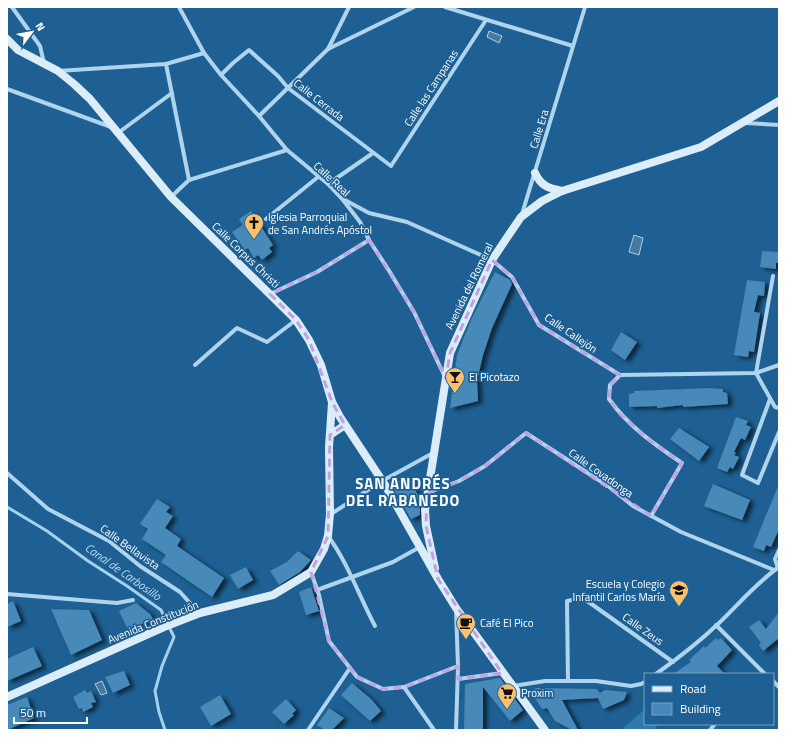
<svg xmlns="http://www.w3.org/2000/svg" width="786" height="737" font-family="'Titillium Web',sans-serif">
  <style>
    .green { fill: #2e79ae }
    .water { fill: #49789b; stroke: #a3d1f0 }
    .lines { fill: none; stroke-linecap: round; stroke-linejoin: round }
    .stream { stroke: #a3d1f0; stroke-width: 3 }
    .building { fill: #4689b9; filter: url(#shadow) }
    .street { stroke: #afd4ee; stroke-width: 4 }
    .secondary { stroke: #dcedfa; stroke-width: 8 }
    .marked { fill: none; stroke: #c4a0e2; stroke-width: 3; stroke-dasharray: 8 5; stroke-linejoin: round }
    .labels { text-anchor: middle; stroke-width: 3.5; stroke-linejoin: round; paint-order: stroke }
    .street-label { font-size: 11px; fill: #fff; stroke: #1e6093 }
    .poi-label { font-size: 11px; fill: #fff; stroke: #1e6093; text-anchor: start }
    .water-label { font-size: 12px; font-style: italic; fill: #bbddf5; stroke: #1e6093 }
    .district-label { font-size: 15px; font-weight: bold; letter-spacing: 1px; fill: #fff; stroke: #1e6093 }
  </style>
  <defs>
    <filter id="shadow"><feDropShadow dx="4.5" dy="2.5" stdDeviation="2" flood-color="#0009"/></filter>
  </defs>
  <rect width="100%" height="100%" fill="#1e6093"/>
  <path class="green" d="M 645,709 L 645,724 L 659,724 L 653,730 L 621,730 Z"/>
  <g class="water">
    <path d="M 489,31 L 502,36 L 499,43 L 487,37 Z"/>
    <path d="M 634,235 L 643,238 L 639,255 L 629,252 Z"/>
    <path d="M 102,681 L 107,693 L 101,695 L 95,684 Z"/>
  </g>
  <g class="lines">
    <path class="stream" d="M 7,507 L 47,531 L 88,561 L 127,586 L 161,610 L 174,637 L 162,666 L 155,691 L 159,712 L 165,730"/>
  </g>
  <g class="building">
    <path d="M 251,211 L 273,245 L 269,248 L 272,252 L 262,260 L 258,255 L 254,258 L 248,248 L 245,250 L 232,232 L 243,225 L 239,219 Z"/>
    <path d="M 762,251 L 779,252 L 779,263 L 776,263 L 776,269 L 760,267 Z"/>
    <path d="M 495,272 L 510,280 L 512,284 L 492,328 L 483,355 L 477,381 L 478,401 L 450,408 L 457,355 L 471,320 Z"/>
    <path d="M 747,280 L 765,282 L 764,296 L 758,295 L 754,312 L 760,313 L 754,352 L 749,351 L 748,357 L 734,355 Z"/>
    <path d="M 621,332 L 637,342 L 625,360 L 611,350 Z"/>
    <path d="M 709,388 L 723,389 L 723,392 L 727,393 L 728,404 L 683,407 L 683,405 L 657,408 L 657,406 L 629,407 L 629,394 L 634,393 L 634,391 Z"/>
    <path d="M 736,417 L 748,421 L 746,425 L 751,427 L 745,440 L 741,438 L 734,452 L 736,453 L 734,455 L 739,457 L 733,469 L 730,467 L 727,472 L 717,468 Z"/>
    <path d="M 679,428 L 709,447 L 699,461 L 670,439 Z"/>
    <path d="M 408,477 L 418,495 L 420,509 L 420,515 L 411,519 L 392,486 Z"/>
    <path d="M 713,484 L 750,500 L 742,520 L 704,506 Z"/>
    <path d="M 779,484 L 779,529 L 771,547 L 766,545 L 764,551 L 753,547 Z"/>
    <path d="M 157,499 L 170,507 L 166,512 L 173,516 L 165,528 L 181,539 L 177,546 L 224,578 L 212,597 L 161,562 L 166,555 L 142,539 L 148,529 L 140,524 Z"/>
    <path d="M 298,551 L 311,560 L 300,572 L 279,585 L 270,571 L 287,562 Z"/>
    <path d="M 246,567 L 253,580 L 238,589 L 230,575 Z"/>
    <path d="M 311,587 L 319,611 L 306,615 L 299,592 Z"/>
    <path d="M 13,601 L 21,621 L 7,627 L 7,604 Z"/>
    <path d="M 136,603 L 150,614 L 153,619 L 128,630 L 119,611 Z"/>
    <path d="M 51,609 L 89,610 L 102,640 L 71,655 Z"/>
    <path d="M 779,612 L 779,638 L 763,651 L 759,645 L 761,643 L 749,627 L 759,620 L 766,629 Z"/>
    <path d="M 716,638 L 718,640 L 721,638 L 732,650 L 717,666 L 725,674 L 673,674 L 691,662 L 689,660 L 704,646 L 705,648 Z"/>
    <path d="M 33,647 L 42,666 L 7,681 L 7,659 Z"/>
    <path d="M 124,671 L 130,685 L 113,693 L 105,677 Z"/>
    <path d="M 500,678 L 523,710 L 510,721 L 483,687 L 483,730 L 464,730 L 465,684 Z"/>
    <path d="M 352,683 L 371,699 L 381,711 L 370,721 L 341,695 Z"/>
    <path d="M 536,688 L 597,689 L 600,693 L 605,690 L 627,692 L 624,700 L 603,709 L 598,698 L 562,700 L 578,730 L 572,730 L 555,721 L 547,708 L 542,709 L 531,692 Z"/>
    <path d="M 85,690 L 87,693 L 91,691 L 96,702 L 91,703 L 93,707 L 83,712 L 82,708 L 79,709 L 73,697 Z"/>
    <path d="M 220,695 L 231,714 L 211,726 L 200,707 Z"/>
    <path d="M 27,697 L 34,718 L 7,730 L 7,705 Z"/>
    <path d="M 286,699 L 296,710 L 292,714 L 294,715 L 284,724 L 272,712 Z"/>
    <path d="M 329,708 L 344,718 L 332,730 L 325,730 L 317,725 Z"/>
  </g>
  <g class="lines">
    <g class="street">
      <path d="M 12,7 L 40,46 L 44,63"/>
      <path d="M 179,7 L 204,53 L 221,75 L 259,116 L 287,150 L 328,184 L 343,200 L 360,222 L 369,240 L 388,269 L 414,312 L 445,377"/>
      <path d="M 445,7 L 573,46"/>
      <path d="M 328,49 L 414,7"/>
      <path d="M 166,64 L 189,180"/>
      <path d="M 58,71 L 166,64 L 204,53"/>
      <path d="M 221,75 L 233,63 L 249,50 L 278,76 L 288,88 L 391,166 L 486,20"/>
      <path d="M 7,89 L 111,127"/>
      <path d="M 259,116 L 328,49 L 349,7"/>
      <path d="M 745,123 L 779,125"/>
      <path d="M 118,133 L 172,93"/>
      <path d="M 328,184 L 373,153"/>
      <path d="M 171,197 L 189,180 L 287,150"/>
      <path d="M 343,199 L 369,213 L 407,222 L 492,260 L 512,277 L 539,325 L 620,375"/>
      <path d="M 522,214 L 585,7"/>
      <path d="M 266,219 L 318,177"/>
      <path d="M 773,276 L 756,373 L 775,407 L 779,408"/>
      <path d="M 270,294 L 317,272 L 369,240"/>
      <path d="M 195,365 L 237,328 L 267,342 L 296,320"/>
      <path d="M 620,375 L 610,385 L 609,399 C 628,426 655,445 682,463 L 651,516"/>
      <path d="M 620,375 L 756,373 L 779,365"/>
      <path d="M 770,399 L 742,475 L 758,483 L 779,432"/>
      <path d="M 7,473 L 48,509 L 109,541 L 140,566 L 180,592 L 199,613"/>
      <path d="M 427,493 L 459,481 L 485,466 L 526,433 L 608,486 L 633,506 L 681,532 L 774,570"/>
      <path d="M 331,514 L 382,481 L 433,453"/>
      <path d="M 328,536 C 348,563 359,596 375,626"/>
      <path d="M 778,568 L 775,559 L 779,550"/>
      <path d="M 311,572 L 319,595 L 329,641 L 357,677 L 383,689 L 404,687 L 458,666"/>
      <path d="M 317,590 L 393,562 L 420,547"/>
      <path d="M 7,594 L 117,603 L 133,600"/>
      <path d="M 456,610 L 458,666 L 456,730"/>
      <path d="M 716,625 L 765,674"/>
      <path d="M 656,674 C 677,659 699,642 718,624 C 738,605 756,583 779,567"/>
      <path d="M 458,679 L 502,673"/>
      <path d="M 568,681 L 567,601 L 583,598 L 673,662"/>
      <path d="M 773,681 L 779,687"/>
      <path d="M 513,686 L 545,681 L 596,681 L 631,686 L 641,684 L 645,682"/>
      <path d="M 404,687 L 434,730"/>
      <path d="M 308,730 L 350,668"/>
      <path d="M 710,730 L 715,724"/>
    </g>
    <g class="secondary">
      <path d="M 7,39 L 18,50 L 58,71 L 74,84 L 90,99 L 171,197 L 296,320 L 309,340 L 321,365 L 332,402 L 340,417 L 385,485 L 438,579 L 456,608 L 545,730"/>
      <path d="M 535,173 C 541,186 548,188 562,191"/>
      <path d="M 330,435 L 345,425"/>
      <path d="M 435,568 L 426,526 L 425,510 L 450,353 L 492,260 L 506,239 L 521,217 L 542,201 L 562,191 L 701,147 L 779,101"/>
      <path d="M 7,697 L 164,627 L 200,613 L 273,595 L 311,572 L 324,549 L 328,536 L 330,514 L 329,447 L 332,403"/>
    </g>
  </g>
  <path class="marked" d="M 369,240 L 414,312 L 446,378 L 450,353 L 492,260 L 512,277 L 539,325 L 620,375 L 610,385 L 609,399 L 619,413 L 649,440 L 682,463 L 651,516 L 526,433 L 485,466 L 459,481 L 427,494 L 426,526 L 438,579 L 502,673 L 458,679 L 458,666 L 404,687 L 383,689 L 357,677 L 329,641 L 311,572 L 328,536 L 330,435 L 345,425 L 332,402 L 309,340 L 296,320 L 270,294 L 317,272 Z"/>
  <defs>
    <g id="church-pin" transform="scale(1)"><path d="M0 17L-7.5 6A9.5 9.5 0 1 1 7.5 6Z" fill="#fdc16e" stroke="#1e6093"/><path d="M-1.2-6h2.4v3.5h3.3v2.4h-3.3V6h-2.4V-.1h-3.3v-2.4h3.3Z" fill="#111"/></g>
    <g id="bar-pin" transform="scale(1)"><path d="M0 17L-7.5 6A9.5 9.5 0 1 1 7.5 6Z" fill="#fdc16e" stroke="#1e6093"/><path d="M-6-5H6L.8 .8V4.5H3.5V6h-7V4.5H-.8V.8Z" fill="#111"/></g>
    <g id="school-pin" transform="scale(1)"><path d="M0 17L-7.5 6A9.5 9.5 0 1 1 7.5 6Z" fill="#fdc16e" stroke="#1e6093"/><path d="M0-5L7-2L0 1L-7-2ZM-4 1L0 2.5L4 1V4Q0 6-4 4Z" fill="#111"/></g>
    <g id="cafe-pin" transform="scale(1)"><path d="M0 17L-7.5 6A9.5 9.5 0 1 1 7.5 6Z" fill="#fdc16e" stroke="#1e6093"/><path d="M-5.5-4.5H6V0H3Q3 3.5 0 3.5H-2.5Q-5.5 3.5-5.5 0ZM3-3.2v2h1.7v-2ZM-6 4.5H4V6H-6Z" fill="#111"/></g>
    <g id="supermarket-pin" transform="scale(1)"><path d="M0 17L-7.5 6A9.5 9.5 0 1 1 7.5 6Z" fill="#fdc16e" stroke="#1e6093"/><path d="M-6-5.5h2.5l.6 2H6L4.5 2H-2.5L-4.4-4H-6ZM-1.5 3.2a1.3 1.3 0 1 0 .1 0ZM3 3.2a1.3 1.3 0 1 0 .1 0Z" fill="#111"/></g>
  </defs>
  <g fill-rule="evenodd">
    <use href="#church-pin" x="254" y="223"/>
    <use href="#bar-pin" x="455" y="377"/>
    <use href="#school-pin" x="679" y="590"/>
    <use href="#cafe-pin" x="466" y="623"/>
    <use href="#supermarket-pin" x="507" y="693"/>
  </g>
  <g class="labels">
    <g class="street-label">
      <text transform="translate(431 88) rotate(-57)" y="4">Calle las Campanas</text>
      <text transform="translate(319 100) rotate(38)" y="4">Calle Cerrada</text>
      <text transform="translate(539 129) rotate(-73)" y="4">Calle Era</text>
      <text transform="translate(332 179) rotate(43)" y="4">Calle Real</text>
      <text transform="translate(246 255) rotate(44)" y="4">Calle Corpus Christi</text>
      <text transform="translate(469 286) rotate(-64)" y="4">Avenida del Romeral</text>
      <text transform="translate(571 333) rotate(34)" y="4">Calle Callejón</text>
      <text transform="translate(601 473) rotate(35)" y="4">Calle Covadonga</text>
      <text transform="translate(130 547) rotate(35)" y="4">Calle Bellavista</text>
      <text transform="translate(153 622) rotate(-22)" y="4">Avenida Constitución</text>
      <text transform="translate(643 629) rotate(35)" y="4">Calle Zeus</text>
    </g>
    <g class="poi-label">
      <text x="268" y="221">Iglesia Parroquial<tspan x="268" dy="13">de San Andrés Apóstol</tspan></text>
      <text x="469" y="381">El Picotazo</text>
      <text x="665" y="588" text-anchor="end">Escuela y Colegio<tspan x="665" dy="13">Infantil Carlos María</tspan></text>
      <text x="480" y="627">Café El Pico</text>
      <text x="521" y="697">Proxim</text>
    </g>
    <g class="water-label">
      <text transform="translate(123 572) rotate(35)" y="4">Canal de Carbosillo</text>
    </g>
    <g class="district-label">
      <text x="403" y="489">SAN ANDRÉS<tspan x="403" dy="17">DEL RABANEDO</tspan></text>
    </g>
  </g>
  <rect width="786" height="737" fill="none" stroke="#ffffff" stroke-width="16"/>
  <rect x="644" y="673" width="130" height="52" fill="#1e6093" stroke="#78a0be"/>
  <rect x="652" y="686" width="20" height="6" fill="#dcedfa" stroke="#78a0be"/>
  <text x="680" y="693" font-size="12" fill="#ffffff">Road</text>
  <rect x="652" y="703" width="20" height="12" fill="#4689b9" stroke="#78a0be"/>
  <text x="680" y="713" font-size="12" fill="#ffffff">Building</text>
  <g transform="translate(32 32) rotate(58)" stroke="#1e6093" stroke-width="3" paint-order="stroke">
  <path d="M0-3L7 15L0 10L-7 15Z" fill="#ffffff"/>
  <text y="-6" font-size="11" font-weight="bold" text-anchor="middle" fill="#ffffff">N</text>
  </g>
  <path d="M14 717v6h73v-6" fill="none" stroke="#ffffff" stroke-width="2"/>
  <text x="20" y="717" font-size="12" fill="#ffffff" stroke="#1e6093" stroke-width="3" paint-order="stroke">50 m</text>
</svg>
